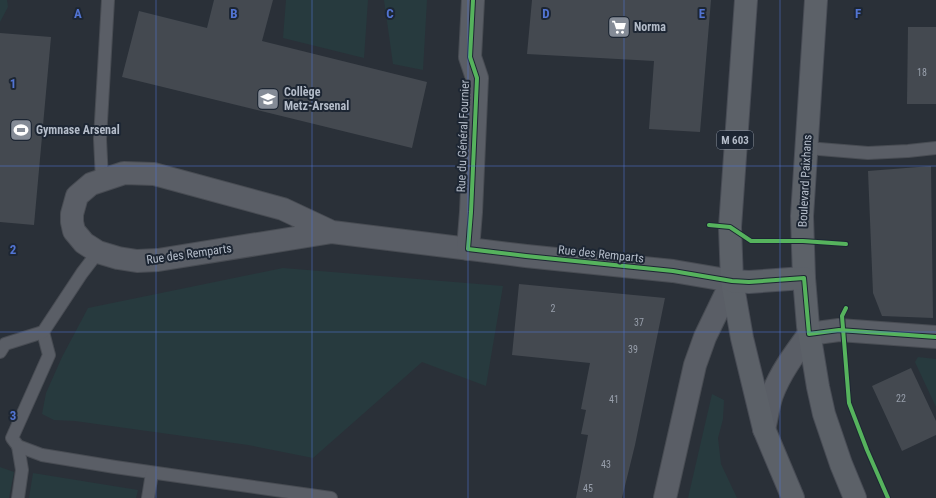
<svg xmlns="http://www.w3.org/2000/svg" width="936" height="498" font-family="'Roboto Condensed',sans-serif">
  <style>
    .green { fill: #273a3e }
    .building { fill: #444950 }
    .lines { fill: none; stroke-linecap: round; stroke-linejoin: round }
    .service-casing { stroke: #484c53; stroke-width: 14 }
    .minor-casing { stroke: #484c53; stroke-width: 24 }
    .tertiary-casing { stroke: #484c53; stroke-width: 24 }
    .primary-casing { stroke: #484c55; stroke-width: 24 }
    .service { stroke: #5a5e66; stroke-width: 12 }
    .minor { stroke: #5a5e66; stroke-width: 22 }
    .tertiary { stroke: #5a5e66; stroke-width: 22 }
    .primary { stroke: #5c6168; stroke-width: 22 }
    .cycleway-casing { stroke: #1d2633; stroke-width: 6 }
    .cycleway { stroke: #56b35d; stroke-width: 4 }
    .grid { fill: none; stroke: #5274d3; stroke-width: 1; stroke-opacity: 0.55 }
    .labels { text-anchor: middle; stroke-width: 4; stroke-linejoin: round; paint-order: stroke }
    .number-label { font-size: 10px; fill: #989fab }
    .shield { fill: #1d2633; stroke: #878f9c; stroke-width: 1 }
    .shield-label { font-size: 11px; font-weight: bold; fill: #b4bcc9 }
    .poi-label { font-size: 12px; font-weight: bold; fill: #b4bcc9; stroke: #1d2633; text-anchor: start }
    .street-label { font-size: 12px; fill: #b4bcc9; stroke: #1d2633 }
    .grid-label { font-size: 13px; text-anchor: middle; font-weight: bold; fill: #5274d3; stroke: #1d2633; stroke-width: 4; stroke-linejoin: round; paint-order: stroke }
  </style>
  <rect width="100%" height="100%" fill="#2a3038"/>
  <g class="green">
    <path d="M 0,0 L 7,0 L 8,7 L 0,22 Z"/>
    <path d="M 286,0 L 368,0 L 364,58 L 283,38 Z"/>
    <path d="M 384,0 L 427,0 L 423,70 L 393,64 Z"/>
    <path d="M 283,268 L 503,286 L 486,386 L 422,362 L 313,458 L 248,445 L 75,421 L 54,420 L 42,414 L 46,393 L 62,357 L 88,308 Z"/>
    <path d="M 918,357 L 936,359 L 936,407 L 915,362 Z"/>
    <path d="M 712,394 L 724,400 L 723,419 L 718,438 L 721,464 L 737,498 L 688,498 Z"/>
    <path d="M 0,467 L 14,472 L 9,498 L 0,498 Z"/>
    <path d="M 33,473 L 138,490 L 136,498 L 29,498 Z"/>
  </g>
  <g class="building">
    <path d="M 214,0 L 273,0 L 262,41 L 427,82 L 412,148 L 122,77 L 139,11 L 207,28 Z"/>
    <path d="M 532,0 L 711,0 L 700,132 L 649,129 L 654,61 L 527,54 Z"/>
    <path d="M 908,27 L 936,27 L 936,104 L 907,104 Z"/>
    <path d="M 0,33 L 51,37 L 34,225 L 0,222 Z"/>
    <path d="M 931,166 L 933,318 L 882,316 L 873,293 L 868,171 Z"/>
    <path d="M 519,284 L 665,298 L 635,445 L 622,498 L 576,498 L 588,435 L 581,434 L 586,410 L 581,409 L 590,363 L 512,355 Z"/>
    <path d="M 911,368 L 936,421 L 936,435 L 902,451 L 872,386 Z"/>
  </g>
  <g class="lines">
    <g class="service-casing">
      <g id="service">
        <path d="M 807,148 L 868,153 L 908,151 L 936,148"/>
        <path d="M 102,180 L 100,139 L 108,0"/>
        <path d="M 43,332 L 49,355 L 12,438 L 18,446 L 42,455 L 115,467 L 331,498"/>
        <path d="M 0,352 L 5,344 L 43,332 L 82,273 L 98,252"/>
        <path d="M 18,446 L 22,470 L 18,498"/>
        <path d="M 148,498 L 152,473"/>
      </g>
    </g>
    <g class="minor-casing">
      <g id="minor">
        <path d="M 332,232 L 283,209 L 154,174 L 124,173 L 91,184 L 77,196 L 72,214 L 72,222 L 74,231 L 84,243 L 98,252 L 118,258 L 137,261 L 158,260 L 332,232 L 526,256 L 673,271 L 732,281 L 705,337 L 695,365 L 665,498"/>
        <path d="M 468,249 L 471,212 L 477,78 L 470,57 L 473,0"/>
      </g>
    </g>
    <g class="tertiary-casing">
      <path id="tertiary" d="M 764,429 C 767,418 768,406 772,395 C 780,373 795,353 809,334 L 839,330 L 936,337"/>
    </g>
    <g class="primary-casing">
      <g id="primary">
        <path d="M 746,0 L 730,227 L 732,281 L 742,338 L 764,429 L 793,498"/>
        <path d="M 816,0 L 802,216 L 804,278 L 808,326 L 818,387 L 824,414 L 841,464 L 855,498"/>
        <path d="M 732,281 L 749,282 L 804,278"/>
      </g>
    </g>
    <use href="#service" class="service"/>
    <use href="#minor" class="minor"/>
    <use href="#tertiary" class="tertiary"/>
    <use href="#primary" class="primary"/>
    <g class="cycleway-casing">
      <g id="cycleway">
        <path d="M 473,0 L 470,57 L 477,78 L 471,212 L 468,249 L 526,256 L 673,271 L 732,281 L 749,282 L 804,278 L 809,334 L 839,330 L 936,337"/>
        <path d="M 709,225 L 730,227 L 751,241 L 803,241 L 846,244"/>
        <path d="M 846,308 L 842,316 L 849,403 L 867,450 L 888,498"/>
      </g>
    </g>
    <use href="#cycleway" class="cycleway"/>
  </g>
  <path class="grid" d="M 156,0 L 156,498M 312,0 L 312,498M 468,0 L 468,498M 624,0 L 624,498M 780,0 L 780,498M 0,166 L 936,166M 0,332 L 936,332"/>
  <defs>
    <g id="supermarket-square" transform="scale(1.15)"><rect x="-9" y="-9" width="18" height="18" rx="4" fill="#848b96" stroke="#1d2633"/><path d="M-6-5.5h2.5l.6 2H6L4.5 2H-2.5L-4.4-4H-6ZM-1.5 3.2a1.3 1.3 0 1 0 .1 0ZM3 3.2a1.3 1.3 0 1 0 .1 0Z" fill="#fff"/></g>
    <g id="school-square" transform="scale(1.15)"><rect x="-9" y="-9" width="18" height="18" rx="4" fill="#848b96" stroke="#1d2633"/><path d="M0-5L7-2L0 1L-7-2ZM-4 1L0 2.5L4 1V4Q0 6-4 4Z" fill="#fff"/></g>
    <g id="stadium-square" transform="scale(1.15)"><rect x="-9" y="-9" width="18" height="18" rx="4" fill="#848b96" stroke="#1d2633"/><path d="M0-5a6.5 5 0 1 0 0 10a6.5 5 0 1 0 0-10ZM-3.5-1.8h7v3.6h-7Z" fill="#fff"/></g>
  </defs>
  <g fill-rule="evenodd">
    <use href="#supermarket-square" x="619" y="27"/>
    <use href="#school-square" x="268" y="99"/>
    <use href="#stadium-square" x="21" y="130"/>
  </g>
  <g class="labels">
    <g class="number-label">
      <text x="922" y="76">18</text>
      <text x="553" y="312">2</text>
      <text x="639" y="326">37</text>
      <text x="633" y="353">39</text>
      <text x="901" y="402">22</text>
      <text x="614" y="403">41</text>
      <text x="606" y="468">43</text>
      <text x="588" y="492">45</text>
    </g>
    <rect class="shield" x="717" y="131" width="36" height="18" rx="3"/>
    <g class="shield-label">
      <text x="735" y="144">M 603</text>
    </g>
    <g class="poi-label">
      <text x="634" y="31">Norma</text>
      <text x="284" y="96">Collège<tspan x="284" dy="14">Metz-Arsenal</tspan></text>
      <text x="36" y="134">Gymnase Arsenal</text>
    </g>
    <g class="street-label">
      <text transform="translate(463 136) rotate(-88)" y="4">Rue du Général Fournier</text>
      <text transform="translate(805 181) rotate(-87)" y="4">Boulevard Paixhans</text>
      <text transform="translate(189 254) rotate(-8)" y="4">Rue des Remparts</text>
      <text transform="translate(601 254) rotate(6)" y="4">Rue des Remparts</text>
    </g>
  </g>
  <g class="grid-label">
    <text x="78" y="18">A</text>
    <text x="234" y="18">B</text>
    <text x="390" y="18">C</text>
    <text x="546" y="18">D</text>
    <text x="702" y="18">E</text>
    <text x="858" y="18">F</text>
    <text x="13" y="88">1</text>
    <text x="13" y="254">2</text>
    <text x="13" y="420">3</text>
  </g>
</svg>
